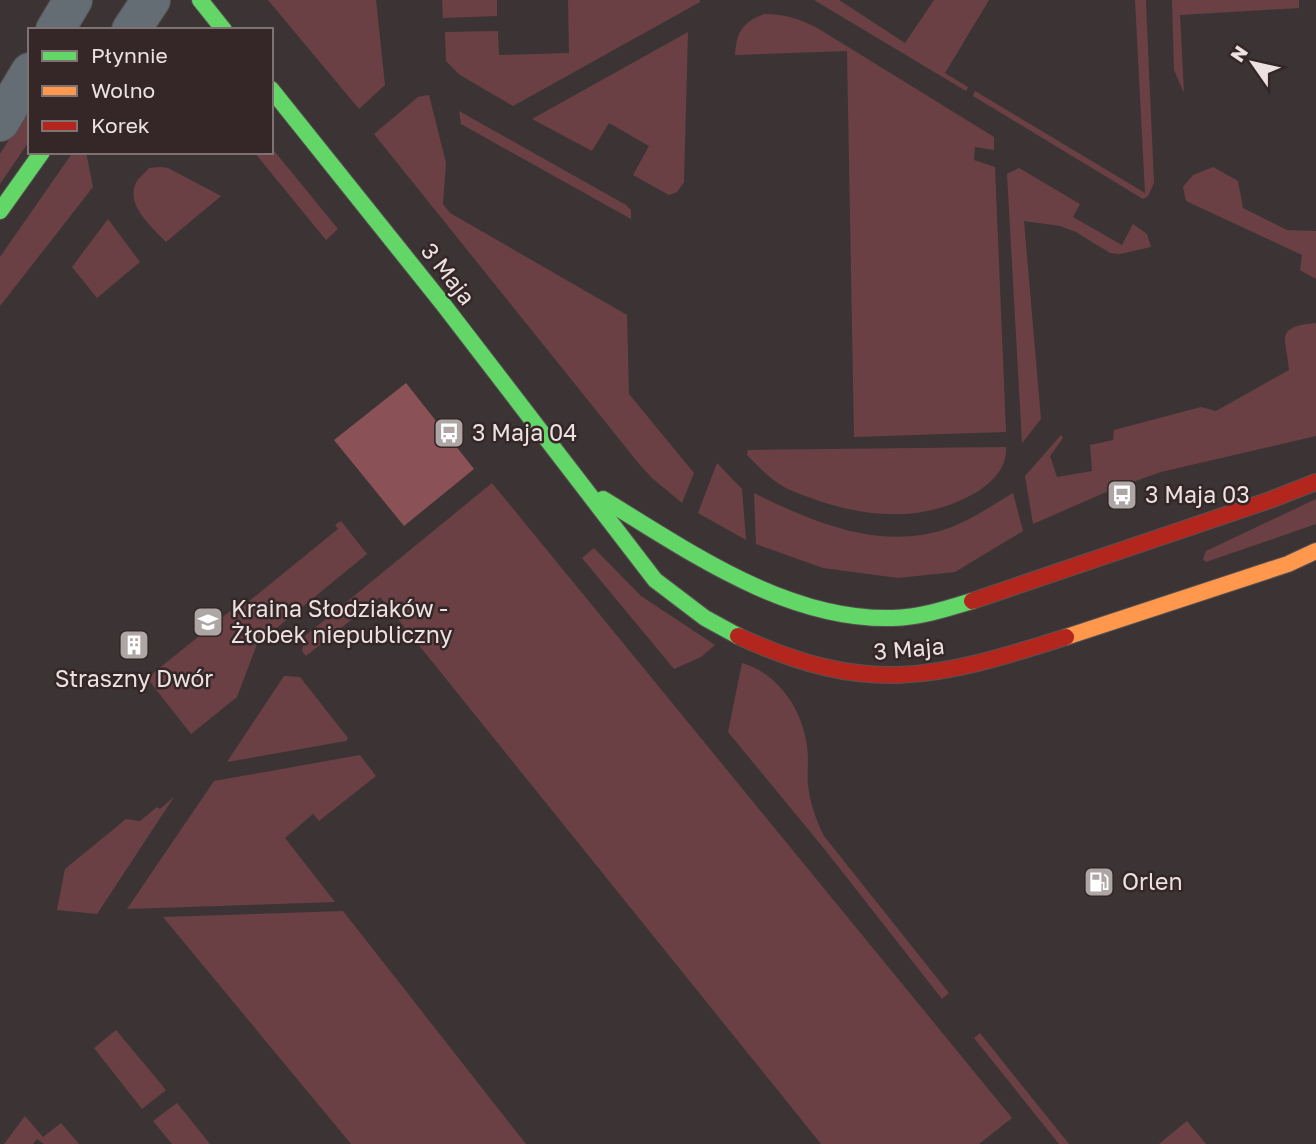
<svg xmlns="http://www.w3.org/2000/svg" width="1316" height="1144" font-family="'Golos Text',sans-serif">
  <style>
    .green { fill: #6a4044 }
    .forest { fill: #8a5157 }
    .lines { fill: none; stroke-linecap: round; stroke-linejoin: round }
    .street-casing { stroke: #575151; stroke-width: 40 }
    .fast-casing { stroke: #575151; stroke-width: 18 }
    .slow-casing { stroke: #575151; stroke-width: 18 }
    .jam-casing { stroke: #575151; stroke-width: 18 }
    .street { stroke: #646c74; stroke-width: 38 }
    .fast { stroke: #63d668; stroke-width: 16 }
    .slow { stroke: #ff974d; stroke-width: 16 }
    .jam { stroke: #b3261e; stroke-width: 16 }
    .labels { text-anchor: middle; stroke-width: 5; stroke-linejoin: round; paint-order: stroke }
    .street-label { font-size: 23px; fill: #ece2e2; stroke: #352728 }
    .poi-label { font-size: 23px; fill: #ece2e2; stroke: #352728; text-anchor: start }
  </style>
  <rect width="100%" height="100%" fill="#3c3434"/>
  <g class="green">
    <path d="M 268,0 L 376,0 L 385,85 L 359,109 Z"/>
    <path d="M 442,0 L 497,0 L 497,16 L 443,18 Z"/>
    <path d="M 568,0 L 700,0 L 700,2 L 513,106 L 460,75 L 446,61 L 445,32 L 498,31 L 499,55 L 569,53 Z"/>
    <path d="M 814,0 L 839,0 L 905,43 L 934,0 L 989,0 L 945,73 L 968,87 L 966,91 Z"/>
    <path d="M 1135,0 L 1146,0 L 1146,4 L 1154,183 L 1148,196 L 1143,199 L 973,96 L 975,91 L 1145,193 Z"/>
    <path d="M 1172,0 L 1299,0 L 1299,8 L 1180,15 L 1184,93 L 1174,70 Z"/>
    <path d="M 764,14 C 785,14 800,19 819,29 L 994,137 L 994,150 L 975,147 L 974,160 L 995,167 L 1006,432 L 854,437 L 847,51 L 735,55 C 737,31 742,23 764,14 Z"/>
    <path d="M 688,32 L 684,182 L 677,192 L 669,195 L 633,175 L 649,146 L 609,123 L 592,151 L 532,119 Z"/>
    <path d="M 429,95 L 446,163 L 443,204 L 450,213 L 627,315 L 629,394 L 694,473 L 682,503 L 652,478 L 640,465 L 374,134 L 418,97 Z"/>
    <path d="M 30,106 L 30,140 L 0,184 L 0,154 Z"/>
    <path d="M 459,111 L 626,205 L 631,210 L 631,219 L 461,124 Z"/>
    <path d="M 271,147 L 338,229 L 326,240 L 254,152 L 271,152 Z"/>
    <path d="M 73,152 L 86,152 L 93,187 L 0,306 L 0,257 Z"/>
    <path d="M 161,167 L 168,168 L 221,196 L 166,242 C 153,228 127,207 135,185 C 137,179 145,173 149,168 Z"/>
    <path d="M 1213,167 L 1238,181 L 1243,208 L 1287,230 L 1316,231 L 1316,279 L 1300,270 L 1302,255 L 1186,201 L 1183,187 L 1193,175 Z"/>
    <path d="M 1019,168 L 1080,204 L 1073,217 L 1122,245 L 1133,224 L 1147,234 L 1151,247 L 1120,254 L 1110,253 L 1076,232 L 1060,226 L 1024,221 L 1041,419 L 1022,443 L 1007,174 Z"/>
    <path d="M 108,219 L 140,262 L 97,298 L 72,267 Z"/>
    <path d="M 1316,323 L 1316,436 L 1161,472 L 1113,489 L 1033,524 L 1025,476 L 1061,435 L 1063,438 L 1050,456 L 1057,477 L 1092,471 L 1090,445 L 1113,440 L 1114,430 L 1201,407 L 1216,411 L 1289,370 C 1286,337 1274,327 1316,323 Z"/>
    <path d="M 1006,447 C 1007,468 992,483 975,493 C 925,522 872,518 819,501 C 804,495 788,491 775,481 C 765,474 756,464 747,455 L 748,450 Z"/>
    <path d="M 717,463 L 742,489 L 746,540 L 698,513 Z"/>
    <path d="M 492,483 L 1012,1118 L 979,1144 L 821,1144 L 380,597 L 306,656 L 302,651 L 305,636 Z"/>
    <path d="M 754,493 C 813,522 879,551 946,529 C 970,521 991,506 1013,493 L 1023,531 L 955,572 L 898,578 L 823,568 L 756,544 Z"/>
    <path d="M 1316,499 L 1316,524 L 1206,562 L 1203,559 L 1206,551 Z"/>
    <path d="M 341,521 L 367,554 L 257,644 L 237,697 L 191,734 L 147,678 L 234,608 L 237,611 L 338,529 L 335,525 Z"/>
    <path d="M 594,548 L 641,596 L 715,645 L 701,657 L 674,669 L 582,558 Z"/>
    <path d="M 742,663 C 778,673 803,710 807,747 C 809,759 807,772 808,785 C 810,803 816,820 824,836 L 949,993 L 942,999 L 826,851 L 728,732 Z"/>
    <path d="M 284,676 L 300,677 L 348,738 L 346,741 L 227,762 Z"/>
    <path d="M 360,755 L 376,776 L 319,821 L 313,814 L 285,838 L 335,902 L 127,909 L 214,781 Z"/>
    <path d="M 174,797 L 97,914 L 57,910 L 65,869 L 126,819 L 140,821 L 157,807 L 160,809 Z"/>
    <path d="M 343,911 L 526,1144 L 351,1144 L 163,917 Z"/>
    <path d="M 116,1030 L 166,1090 L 142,1109 L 94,1048 Z"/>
    <path d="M 980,1033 L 1069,1144 L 1059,1144 L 974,1038 Z"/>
    <path d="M 177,1103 L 210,1144 L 172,1144 L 153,1121 Z"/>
    <path d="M 25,1116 L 43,1137 L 61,1123 L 79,1144 L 44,1144 L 37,1139 L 33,1144 L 4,1144 Z"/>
    <path d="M 1187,1121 L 1206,1144 L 1159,1144 L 1160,1143 Z"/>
  </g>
  <path class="forest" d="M 406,383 L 474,469 L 404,526 L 334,440 Z"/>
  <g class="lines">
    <g class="street-casing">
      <g id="street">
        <path d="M 55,30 L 73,0"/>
        <path d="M 131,30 L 151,0"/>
        <path d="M 0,122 L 30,72"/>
      </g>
    </g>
    <g class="fast-casing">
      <g id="fast">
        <path d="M 200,0 L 224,30"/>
        <path d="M 271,89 L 443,304 L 655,580 L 705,618 L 738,636"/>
        <path d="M 0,211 L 42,152"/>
        <path d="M 603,499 C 690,552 787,621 893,618 C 921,617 946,609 972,601"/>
      </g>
    </g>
    <g class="slow-casing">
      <path id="slow" d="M 1066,637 L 1288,564 L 1316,551"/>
    </g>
    <g class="jam-casing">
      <g id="jam">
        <path d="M 972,601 L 1270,500 L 1316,482"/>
        <path d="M 738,636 C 868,696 935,679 1066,637"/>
      </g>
    </g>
    <use href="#street" class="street"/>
    <use href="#fast" class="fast"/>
    <use href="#slow" class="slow"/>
    <use href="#jam" class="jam"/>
  </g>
  <defs>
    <g id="bus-square" transform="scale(1.575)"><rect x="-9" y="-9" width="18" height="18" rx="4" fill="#aea5a5" stroke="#352728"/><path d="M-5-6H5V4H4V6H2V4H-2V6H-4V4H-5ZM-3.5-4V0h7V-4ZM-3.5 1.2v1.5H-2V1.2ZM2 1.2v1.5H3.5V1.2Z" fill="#fff"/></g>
    <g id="school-square" transform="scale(1.575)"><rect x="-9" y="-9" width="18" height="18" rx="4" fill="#aea5a5" stroke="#352728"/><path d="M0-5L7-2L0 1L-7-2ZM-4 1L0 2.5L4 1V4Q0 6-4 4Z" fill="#fff"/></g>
    <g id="building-square" transform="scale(1.575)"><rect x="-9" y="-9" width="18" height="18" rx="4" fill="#aea5a5" stroke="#352728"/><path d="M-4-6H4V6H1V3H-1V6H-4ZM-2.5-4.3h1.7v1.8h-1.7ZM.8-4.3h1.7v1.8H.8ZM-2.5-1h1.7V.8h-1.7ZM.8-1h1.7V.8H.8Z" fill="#fff"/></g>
    <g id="fuel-square" transform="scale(1.575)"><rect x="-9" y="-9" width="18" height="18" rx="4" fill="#aea5a5" stroke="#352728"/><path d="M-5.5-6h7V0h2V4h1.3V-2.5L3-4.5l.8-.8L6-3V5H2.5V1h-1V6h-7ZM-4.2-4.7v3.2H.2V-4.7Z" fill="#fff"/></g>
  </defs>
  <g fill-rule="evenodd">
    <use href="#bus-square" x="449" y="433"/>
    <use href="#bus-square" x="1122" y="495"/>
    <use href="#school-square" x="208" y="622"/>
    <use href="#building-square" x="134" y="645"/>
    <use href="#fuel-square" x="1099" y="882"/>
  </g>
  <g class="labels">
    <g class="street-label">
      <text transform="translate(448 274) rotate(52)" y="8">3 Maja</text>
      <text transform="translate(909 649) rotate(-5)" y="8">3 Maja</text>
    </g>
    <g class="poi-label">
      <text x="472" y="441">3 Maja 04</text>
      <text x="1145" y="503">3 Maja 03</text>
      <text x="231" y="617">Kraina Słodziaków -<tspan x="231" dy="26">Żłobek niepubliczny</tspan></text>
      <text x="134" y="687" text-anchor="middle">Straszny Dwór</text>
      <text x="1122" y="890">Orlen</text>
    </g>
  </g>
  <rect x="28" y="28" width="245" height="126" fill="#352728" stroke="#7e7272" stroke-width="2"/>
  <rect x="42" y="51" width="35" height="10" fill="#63d668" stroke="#7e7272" stroke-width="2"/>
  <text x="91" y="63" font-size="21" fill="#ece2e2">Płynnie</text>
  <rect x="42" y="86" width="35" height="10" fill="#ff974d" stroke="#7e7272" stroke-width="2"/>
  <text x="91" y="98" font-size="21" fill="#ece2e2">Wolno</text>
  <rect x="42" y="121" width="35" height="10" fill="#b3261e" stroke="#7e7272" stroke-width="2"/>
  <text x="91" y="133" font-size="21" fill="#ece2e2">Korek</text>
  <g transform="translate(1253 63) rotate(304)" stroke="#352728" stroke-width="5" paint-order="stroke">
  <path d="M0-5L12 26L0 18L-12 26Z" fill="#ece2e2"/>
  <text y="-10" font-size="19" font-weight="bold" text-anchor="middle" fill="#ece2e2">N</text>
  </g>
</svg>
